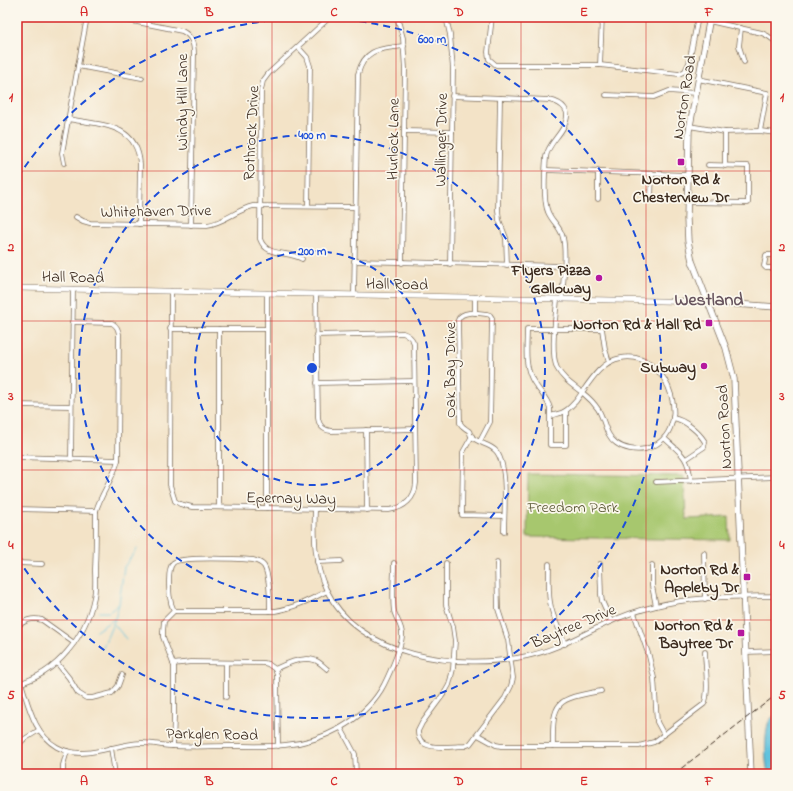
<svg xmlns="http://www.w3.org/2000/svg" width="793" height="791" font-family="'Indie Flower',sans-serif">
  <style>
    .green { fill: #a7c76e; stroke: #717846 }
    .water { fill: #60c3de; stroke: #4e767e }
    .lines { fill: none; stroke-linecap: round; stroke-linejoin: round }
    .stream { stroke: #60c3de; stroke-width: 1 }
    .minor-casing { stroke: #7b6b59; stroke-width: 5.5 }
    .tertiary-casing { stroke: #7b6b59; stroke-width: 6 }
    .secondary-casing { stroke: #7b6b59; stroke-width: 7 }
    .minor { stroke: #fff; stroke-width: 4 }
    .tertiary { stroke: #fff; stroke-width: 5 }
    .secondary { stroke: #fff; stroke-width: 5.5 }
    .rail { stroke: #3b2a1e; stroke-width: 1; stroke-dasharray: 6 3; stroke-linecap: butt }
    .grid { fill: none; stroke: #d62828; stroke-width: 1; stroke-opacity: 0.55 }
    .ring { fill: none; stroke: #1d4ed8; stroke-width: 2; stroke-dasharray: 7 5 }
    .poi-dot { fill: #b5179e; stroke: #fbf7ec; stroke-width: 1.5 }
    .labels { text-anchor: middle; stroke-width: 3.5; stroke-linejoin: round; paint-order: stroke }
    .street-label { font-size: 16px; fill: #3b2a1e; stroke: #fbf7ec }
    .poi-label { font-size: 16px; font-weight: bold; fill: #3b2a1e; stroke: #fbf7ec; text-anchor: end }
    .park-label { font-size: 16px; fill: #5b5936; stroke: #fbf7ec }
    .quarter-label { font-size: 18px; font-weight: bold; fill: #67545e; stroke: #fbf7ec }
    .centre { fill: #1d4ed8; stroke: #fbf7ec; stroke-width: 2 }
    .ring-label { font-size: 12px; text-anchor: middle; font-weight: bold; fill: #1d4ed8; stroke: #fbf7ec; stroke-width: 3.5; stroke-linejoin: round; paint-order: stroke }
    .neatline { fill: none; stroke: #d62828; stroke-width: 1.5 }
    .grid-label { font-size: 13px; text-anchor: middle; font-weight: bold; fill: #d62828 }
  </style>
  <rect width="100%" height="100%" fill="#fbf7ec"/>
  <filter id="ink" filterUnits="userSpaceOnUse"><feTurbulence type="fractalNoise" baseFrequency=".025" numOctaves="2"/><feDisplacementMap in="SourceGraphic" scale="8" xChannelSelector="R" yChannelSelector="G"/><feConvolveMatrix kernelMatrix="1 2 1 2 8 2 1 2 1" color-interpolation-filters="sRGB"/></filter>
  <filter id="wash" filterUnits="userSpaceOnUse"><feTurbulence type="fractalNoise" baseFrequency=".012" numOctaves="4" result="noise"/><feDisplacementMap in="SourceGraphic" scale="16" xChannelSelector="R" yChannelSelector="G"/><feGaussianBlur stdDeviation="0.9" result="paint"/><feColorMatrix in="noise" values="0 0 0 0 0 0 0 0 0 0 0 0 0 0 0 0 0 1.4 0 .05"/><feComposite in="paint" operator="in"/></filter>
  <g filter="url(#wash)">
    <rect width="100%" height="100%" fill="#f3e3c7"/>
    <path class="green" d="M 528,474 L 684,476 L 686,519 L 729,517 L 730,540 L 527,537 Z"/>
    <path class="water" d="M 776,715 L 776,774 L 769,774 C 764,765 765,734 768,724 C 769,720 772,717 776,715 Z"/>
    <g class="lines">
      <g class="stream">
        <path d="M 99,612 L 109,612 L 118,605"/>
        <path d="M 114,624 L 126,639"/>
        <path d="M 96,631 L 114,619"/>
        <path d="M 102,649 L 115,619 L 119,604 L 124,567 L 137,549"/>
      </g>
    </g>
  </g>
  <g filter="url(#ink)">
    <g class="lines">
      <g class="minor-casing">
        <g id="minor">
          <path d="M 112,17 L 182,31 C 192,36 194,44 194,54 L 191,225"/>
          <path d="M 397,17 L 403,38 L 405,69 L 402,263"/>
          <path d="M 446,17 L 450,35 L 453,69 L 450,264"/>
          <path d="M 492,17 L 488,52 L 489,59 L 496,65 L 600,65 L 679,74 L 685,71 L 689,63 L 698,17"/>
          <path d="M 709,21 L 762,33 L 768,36 L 776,42"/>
          <path d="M 741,28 L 739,46 L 744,62"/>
          <path d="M 298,47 L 307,57 L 310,66 L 308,206"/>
          <path d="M 600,65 L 602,17"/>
          <path d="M 78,66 L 142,78"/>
          <path d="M 698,79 L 767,93 L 760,131"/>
          <path d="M 606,95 L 654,97 L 669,91 L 695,93"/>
          <path d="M 452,96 L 549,100 C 563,103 572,111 564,126 C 559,137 548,144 546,157 C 545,170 543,201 548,212 C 552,222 561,227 563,238 C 567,254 563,282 562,299"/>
          <path d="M 500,98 L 498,210 L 499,220 L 506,238 L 507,265"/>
          <path d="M 68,119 C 100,125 137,123 140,164 L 139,224"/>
          <path d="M 689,126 L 725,132 L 760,131 L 776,133"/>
          <path d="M 405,131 L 452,132"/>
          <path d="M 64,163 L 62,153 L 87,17"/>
          <path d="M 725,166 L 725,132"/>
          <path d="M 546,170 L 687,175"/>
          <path d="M 598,199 L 598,171"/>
          <path d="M 651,200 L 652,173"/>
          <path d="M 687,202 L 748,203 L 748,166 L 708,165"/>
          <path d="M 76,217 L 83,221 L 90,223 L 207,225 C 224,223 236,210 253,206 L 355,207"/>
          <path d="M 776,255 L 766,255 L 764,266 L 766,268 L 776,268"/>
          <path d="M 302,259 C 288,250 267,258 260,239 L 261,90 L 263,81 L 269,73 L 330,17"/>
          <path d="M 354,261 L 563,266"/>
          <path d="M 171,291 L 170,485 L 175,501 L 180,504 L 192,507 L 389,510 C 405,508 415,498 416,483 L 414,343 C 412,338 409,335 403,333 L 316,335"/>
          <path d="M 267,293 L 267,508"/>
          <path d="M 316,294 L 318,418 C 319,426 323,430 331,431 L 415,429"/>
          <path d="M 354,295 L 358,74 C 365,48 380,49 404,46"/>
          <path d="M 475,313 L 475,297"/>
          <path d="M 170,329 L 266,329"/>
          <path d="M 317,383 L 414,381"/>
          <path d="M 17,405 L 70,406"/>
          <path d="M 566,411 L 566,445 L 550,445 L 550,408 C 547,397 537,389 532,379 C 524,363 527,346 527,329 L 602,329 L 605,349 L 609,362"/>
          <path d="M 551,416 C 555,414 561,414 565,411 C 569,409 573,404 576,401 C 588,385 600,361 621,358 C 671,349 697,436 645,449 C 636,451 624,449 616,443 C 605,435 605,420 598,409 C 594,403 589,398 584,394 L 580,391 C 571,384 562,378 557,368 C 550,353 556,316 557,299"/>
          <path d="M 673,418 C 685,420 699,432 705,442 L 704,447 L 686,459"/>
          <path d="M 366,430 L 367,510"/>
          <path d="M 472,436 L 463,452 L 462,515 L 504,516"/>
          <path d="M 664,438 C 682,454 688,456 691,481"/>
          <path d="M 480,441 L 490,422 L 492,318 L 490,315 L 487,314 C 478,313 462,310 458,320 L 460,423 C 462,427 465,428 469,431 C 470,432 470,435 471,436 C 477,443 489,444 495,450 C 509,463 504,513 504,532"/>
          <path d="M 17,457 L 118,460"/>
          <path d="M 71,459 L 73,289"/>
          <path d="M 656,482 L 776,477"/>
          <path d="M 219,507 L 219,329"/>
          <path d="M 17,509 L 96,511"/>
          <path d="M 315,509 C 314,536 314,564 326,589 C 359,658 460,671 527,656 C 557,650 582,634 610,622 C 624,615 640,610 656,606 C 694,596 736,597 776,596"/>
          <path d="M 704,553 L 705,599"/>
          <path d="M 317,562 L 341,561"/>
          <path d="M 17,563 L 42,564"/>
          <path d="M 446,563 L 446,605 L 453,627 L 455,641 L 453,669 L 449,685 L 445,692 L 422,723 L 418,731 C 417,753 450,746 465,746 L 470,744 L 505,698 L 511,686 L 513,678 L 508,640 L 498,609 L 497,563"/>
          <path d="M 549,564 C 549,576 548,590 550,602 C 552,617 560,630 565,644"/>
          <path d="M 600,564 L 601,595 L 602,601 L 611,621"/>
          <path d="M 652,565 L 652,586 L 656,606"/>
          <path d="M 174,611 C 169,601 169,591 169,581 C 169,575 169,567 173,563 C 180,556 240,559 253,560 C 257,561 261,562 264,566 C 270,576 270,600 270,611"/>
          <path d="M 174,611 L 275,611 C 294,608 310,600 327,591"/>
          <path d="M 634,613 L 649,656 L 654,678 L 657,722 L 664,735"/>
          <path d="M 17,626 C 25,621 31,617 42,620 L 74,643"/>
          <path d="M 746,652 L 776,651"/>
          <path d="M 57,663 L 69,678 L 78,693 L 86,698 L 92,698 L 112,693 L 118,686 L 122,675"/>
          <path d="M 173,664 L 191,662 L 264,663 L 268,664 L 275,669"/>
          <path d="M 275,669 L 277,675 L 278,746"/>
          <path d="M 275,669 C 285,664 303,656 314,660 C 319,661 323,666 327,669"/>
          <path d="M 21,683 C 29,706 34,734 57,747 C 84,762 113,744 140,743 C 151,742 162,746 173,746 C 192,747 211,746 230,746 C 248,746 267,747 285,745 C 322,742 361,722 381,690 C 387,680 403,644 402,634 C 402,626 396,619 394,611 C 392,598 394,577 394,563"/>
          <path d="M 17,684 C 57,674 86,636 94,597 C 96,588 95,578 95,569 C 96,550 96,530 96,511 C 101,493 114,478 118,460 L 119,334 C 118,329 117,326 112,323 L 72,322"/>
          <path d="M 226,697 L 226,663"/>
          <path d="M 341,728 L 355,754 L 356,774"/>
          <path d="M 478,735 L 496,745 L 501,746 L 639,746 L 654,742 L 704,704 C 710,693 705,665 705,652"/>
          <path d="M 17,746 L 23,740 L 39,730"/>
          <path d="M 173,746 L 174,717 L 174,666 L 163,637 L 163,631 L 164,621 L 174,611"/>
          <path d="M 553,746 C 552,699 558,699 601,691"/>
          <path d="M 111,748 L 115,774"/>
          <path d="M 63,774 L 63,765 L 67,751"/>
        </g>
      </g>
      <g class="tertiary-casing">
        <g id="tertiary">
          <path d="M 17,32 L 20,17"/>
          <path d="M 17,288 L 708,302"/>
        </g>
      </g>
      <g class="secondary-casing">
        <g id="secondary">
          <path d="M 710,17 L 689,131 L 687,219 L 688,241 L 692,261 L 726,348 L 734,379 L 751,774"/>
          <path d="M 708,302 L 776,307"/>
        </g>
      </g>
      <use href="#minor" class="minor"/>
      <use href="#tertiary" class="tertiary"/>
      <use href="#secondary" class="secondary"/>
      <path class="rail" d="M 674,774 L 776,695"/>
    </g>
  </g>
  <path class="grid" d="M 147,17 L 147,774M 272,17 L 272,774M 396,17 L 396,774M 521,17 L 521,774M 646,17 L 646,774M 17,171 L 776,171M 17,321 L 776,321M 17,470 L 776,470M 17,620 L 776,620"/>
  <g class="ring">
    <circle cx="312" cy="368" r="117"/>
    <circle cx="312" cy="368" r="233"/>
    <path d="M18 177A350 350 0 1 1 18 559"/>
  </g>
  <g class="poi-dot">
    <rect x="677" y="158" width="8" height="8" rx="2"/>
    <circle cx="599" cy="278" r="4"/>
    <rect x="705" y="319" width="8" height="8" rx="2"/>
    <circle cx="704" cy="366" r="4"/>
    <rect x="743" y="573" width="8" height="8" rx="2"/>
    <rect x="737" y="629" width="8" height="8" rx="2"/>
  </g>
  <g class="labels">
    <g class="street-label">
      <text transform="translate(683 97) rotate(-81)" y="6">Norton Road</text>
      <text transform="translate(181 102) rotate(-90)" y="6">Windy Hill Lane</text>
      <text transform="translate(250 133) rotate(-87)" y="6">Rothrock Drive</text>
      <text transform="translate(392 139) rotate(-89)" y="6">Hurlock Lane</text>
      <text transform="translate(440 140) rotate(-89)" y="6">Wallinger Drive</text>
      <text transform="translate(156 210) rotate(-1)" y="6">Whitehaven Drive</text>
      <text transform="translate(73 276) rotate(1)" y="6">Hall Road</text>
      <text transform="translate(397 283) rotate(1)" y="6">Hall Road</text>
      <text transform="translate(449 370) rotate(-90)" y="6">Oak Bay Drive</text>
      <text transform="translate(723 427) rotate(-93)" y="6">Norton Road</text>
      <text transform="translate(291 497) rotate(1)" y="6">Epernay Way</text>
      <text transform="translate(573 625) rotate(-23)" y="6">Baytree Drive</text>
      <text transform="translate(212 733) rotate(1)" y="6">Parkglen Road</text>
    </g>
    <g class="poi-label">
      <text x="681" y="184" text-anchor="middle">Norton Rd &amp;<tspan x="681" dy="18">Chesterview Dr</tspan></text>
      <text x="591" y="275">Flyers Pizza<tspan x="591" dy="18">Galloway</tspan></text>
      <text x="701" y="329">Norton Rd &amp; Hall Rd</text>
      <text x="696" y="372">Subway</text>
      <text x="739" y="574">Norton Rd &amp;<tspan x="739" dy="18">Appleby Dr</tspan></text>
      <text x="733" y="630">Norton Rd &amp;<tspan x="733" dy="18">Baytree Dr</tspan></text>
    </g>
    <g class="park-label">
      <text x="573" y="512">Freedom Park</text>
    </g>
    <g class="quarter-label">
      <text x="709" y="305">Westland</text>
    </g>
  </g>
  <circle cx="312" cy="368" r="6" class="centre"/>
  <g class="ring-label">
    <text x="432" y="43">600 m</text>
    <text x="312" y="139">400 m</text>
    <text x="312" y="255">200 m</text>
  </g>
  <rect width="793" height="791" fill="none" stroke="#fbf7ec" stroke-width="44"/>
  <rect x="22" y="22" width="749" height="747" class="neatline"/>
  <g class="grid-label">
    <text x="84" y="16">A</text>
    <text x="209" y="16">B</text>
    <text x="334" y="16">C</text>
    <text x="459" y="16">D</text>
    <text x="584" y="16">E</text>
    <text x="709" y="16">F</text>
    <text x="11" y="101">1</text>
    <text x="782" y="101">1</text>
    <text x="11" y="251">2</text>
    <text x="782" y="251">2</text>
    <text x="11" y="400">3</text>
    <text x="782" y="400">3</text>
    <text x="11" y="549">4</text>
    <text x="782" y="549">4</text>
    <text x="11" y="699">5</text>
    <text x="782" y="699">5</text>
    <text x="84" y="785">A</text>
    <text x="209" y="785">B</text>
    <text x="334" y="785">C</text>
    <text x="459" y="785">D</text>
    <text x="584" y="785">E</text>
    <text x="709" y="785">F</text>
  </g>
</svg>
